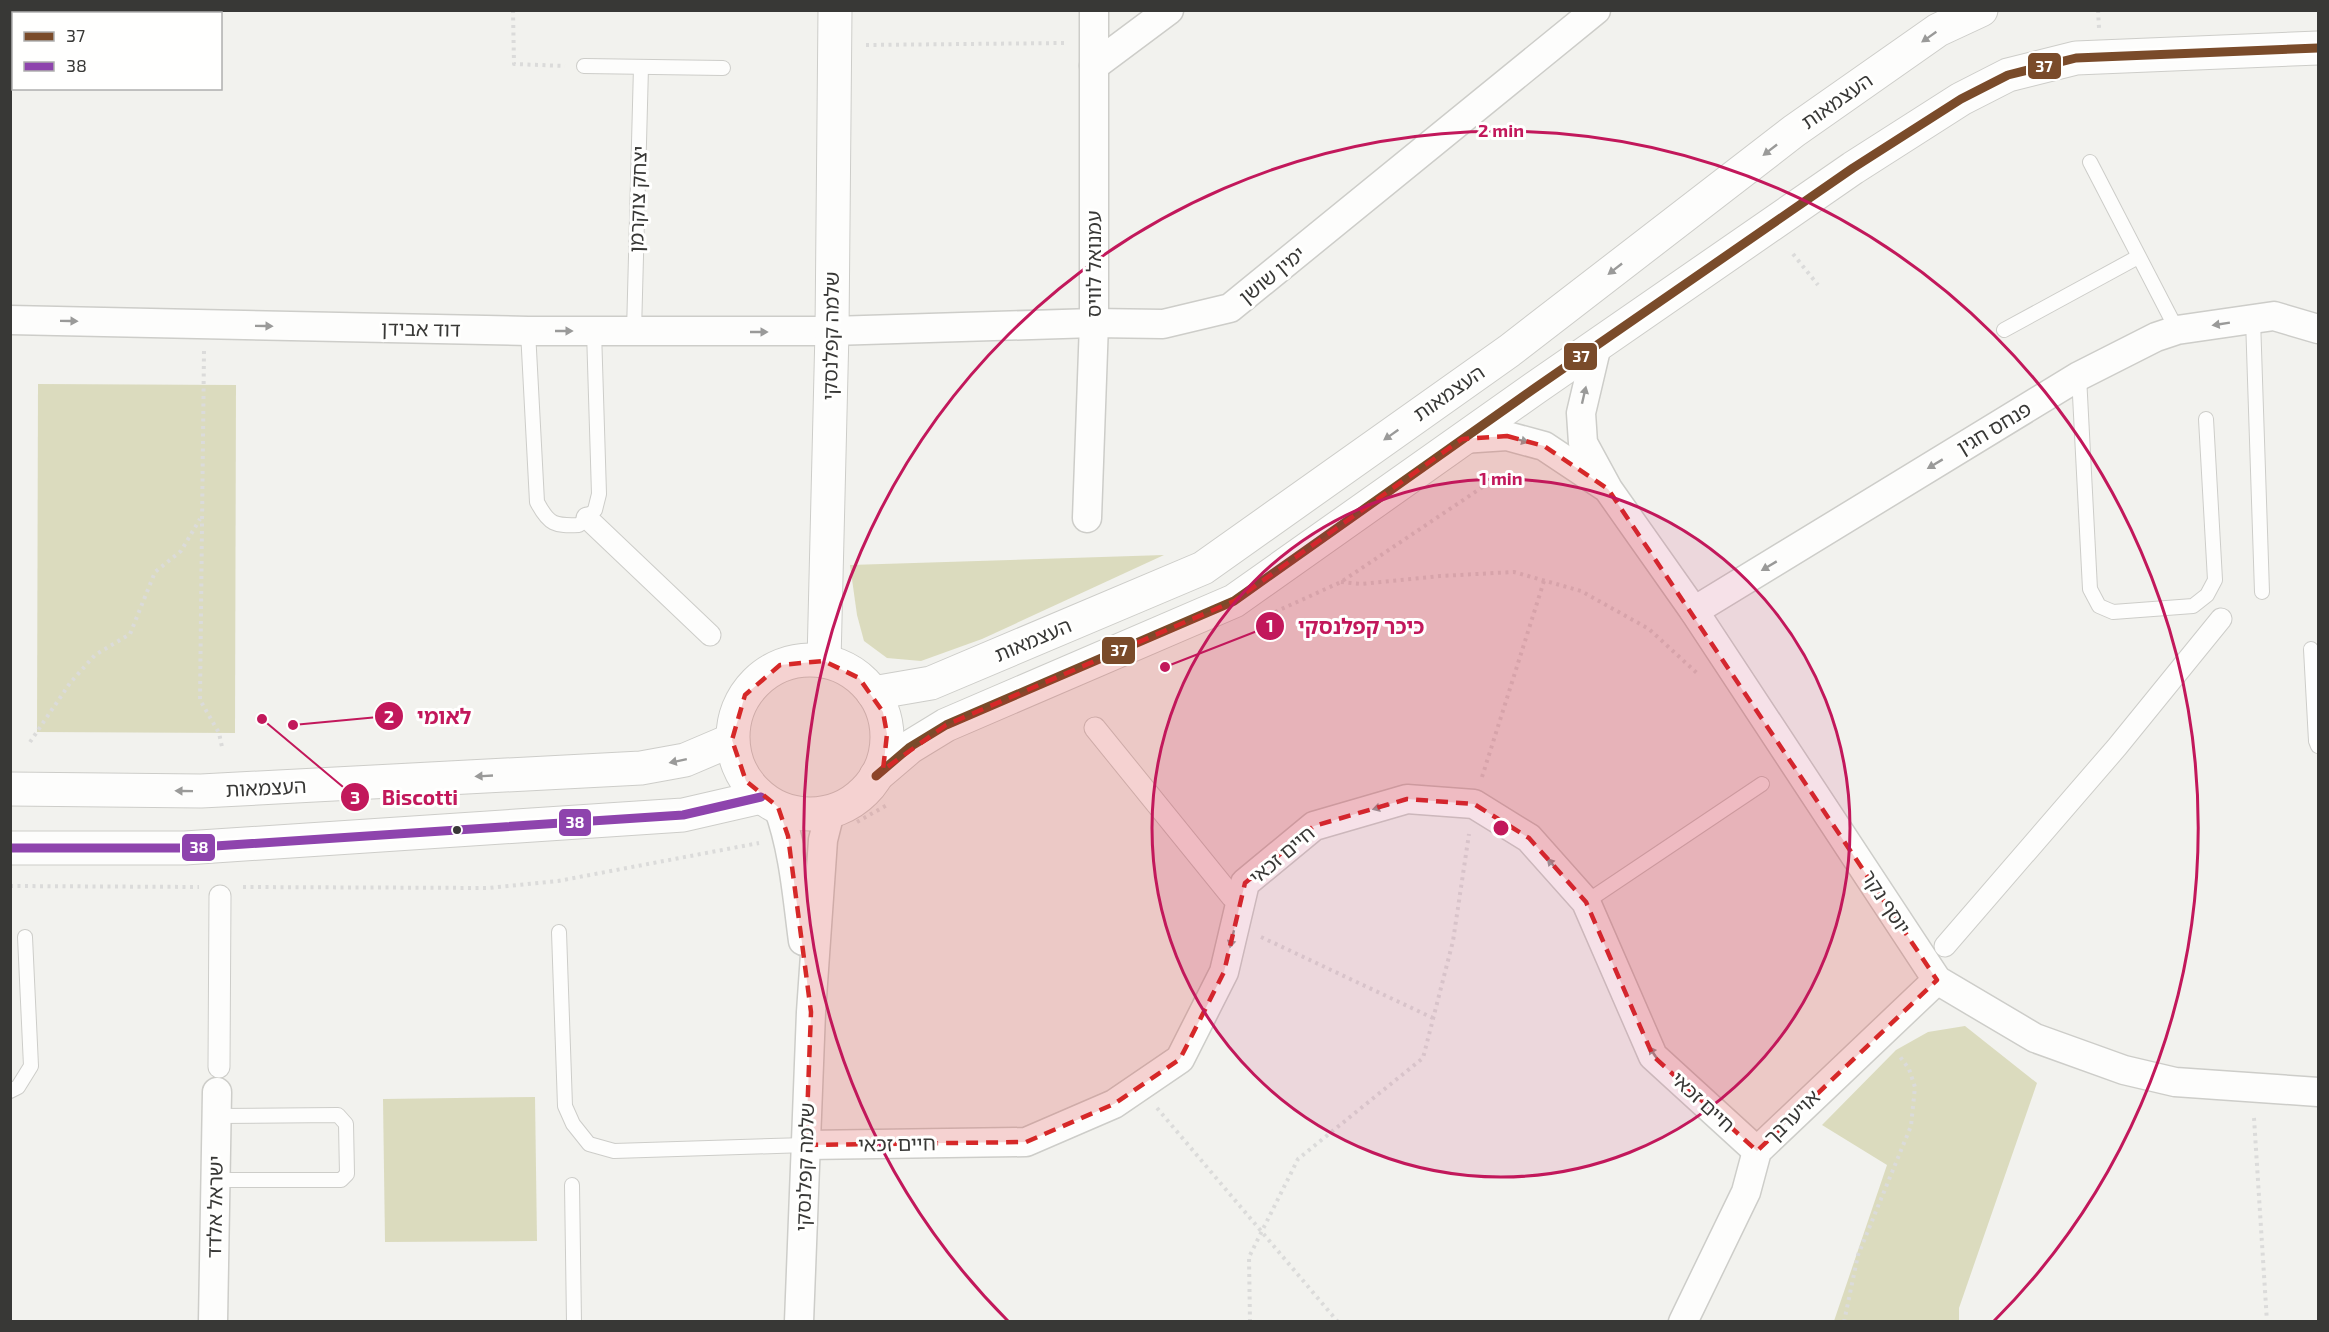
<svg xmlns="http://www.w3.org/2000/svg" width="2329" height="1332" font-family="'Exo 2','Noto Sans Hebrew',sans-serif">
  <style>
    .green { fill: #dbdbbe }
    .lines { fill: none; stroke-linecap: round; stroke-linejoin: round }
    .service-casing { stroke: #cdcdc9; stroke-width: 16 }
    .pedestrian-casing { stroke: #cdcdc9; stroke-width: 23 }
    .minor-casing { stroke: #cdcdc9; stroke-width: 31 }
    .tertiary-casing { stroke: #cdcdc9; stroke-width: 35 }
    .secondary-casing { stroke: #cdcdc9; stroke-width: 35 }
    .path { stroke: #dbdbda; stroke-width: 4; stroke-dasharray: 3 4.5; stroke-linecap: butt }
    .service { stroke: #fdfdfc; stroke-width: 14 }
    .pedestrian { stroke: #fdfdfc; stroke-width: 21 }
    .minor { stroke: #fdfdfc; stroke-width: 28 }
    .tertiary { stroke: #fdfdfc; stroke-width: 33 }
    .secondary { stroke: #fdfdfc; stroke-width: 33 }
    .bus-1-casing { stroke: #fffffe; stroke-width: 14 }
    .bus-2-casing { stroke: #fffffe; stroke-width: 14 }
    .bus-1 { stroke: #7a4b2a; stroke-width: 9 }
    .bus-2 { stroke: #8e44ad; stroke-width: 9 }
    .oneway { fill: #9a9a99 }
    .marked { fill: #d62828; fill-opacity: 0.2; stroke: #d62828; stroke-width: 4.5; stroke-dasharray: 12 8; stroke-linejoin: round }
    .ring { fill: none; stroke: #c2185b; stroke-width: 3 }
    .bus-dot { fill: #383836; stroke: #fffffe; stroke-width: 2 }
    .labels { text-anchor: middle; stroke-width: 6; stroke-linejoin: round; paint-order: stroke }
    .street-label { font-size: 20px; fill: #383836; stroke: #fffffe }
    .centre { fill: #c2185b; stroke: #fffffe; stroke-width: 3 }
    .ring-label { font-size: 18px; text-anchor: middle; font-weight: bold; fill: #c2185b; stroke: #fffffe; stroke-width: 6; stroke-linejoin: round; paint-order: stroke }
    .leader { fill: none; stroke: #c2185b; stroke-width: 2 }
    .callout-dot { fill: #c2185b; stroke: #fffffe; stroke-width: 2 }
    .mark-label { font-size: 18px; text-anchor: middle; font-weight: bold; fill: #fff }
    .callout-label { font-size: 21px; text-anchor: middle; font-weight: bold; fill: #c2185b; stroke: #fffffe; stroke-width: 6; stroke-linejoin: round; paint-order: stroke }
    .line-badge { stroke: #fffffe; stroke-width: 2 }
    .badge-label { font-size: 16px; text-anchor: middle; font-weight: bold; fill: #fff }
  </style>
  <rect width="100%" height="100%" fill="#f2f2ee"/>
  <g class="green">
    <path d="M 38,384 L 236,385 L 235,733 L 37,732 Z"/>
    <path d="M 1164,555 L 982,639 L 921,661 L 887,658 L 864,641 L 857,615 L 850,565 Z"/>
    <path d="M 1965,1026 L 2037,1083 L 1959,1308 L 1959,1321 L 1834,1321 L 1887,1165 L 1822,1125 L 1896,1050 L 1928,1032 Z"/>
    <path d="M 535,1097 L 537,1241 L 385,1242 L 383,1099 Z"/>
  </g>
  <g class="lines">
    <g class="service-casing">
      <g id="service">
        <path d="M 584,66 L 723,68"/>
        <path d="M 2090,162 L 2177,330"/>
        <path d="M 2253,319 L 2262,592"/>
        <path d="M 2004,330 L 2138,257"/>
        <path d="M 528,331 L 537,502 C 549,525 555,526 579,525 L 595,510 L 599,494 L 594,331"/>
        <path d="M 634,332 L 641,67"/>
        <path d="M 2079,376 L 2090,589 L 2099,606 L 2113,612 L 2193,606 L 2207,595 L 2215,580 L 2206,419"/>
        <path d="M 2311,649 L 2316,741 L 2318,746"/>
        <path d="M 1586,902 L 1762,784"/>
        <path d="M 559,932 L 565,1106 L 573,1124 L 589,1144 L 614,1151 L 806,1145"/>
        <path d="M 10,1091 L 18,1087 L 31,1066 L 25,937"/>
        <path d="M 216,1180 L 341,1180 L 347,1174 L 346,1124 L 338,1115 L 216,1116"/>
        <path d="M 572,1185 L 574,1322"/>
      </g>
    </g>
    <g class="pedestrian-casing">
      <g id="pedestrian">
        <path d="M 587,518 L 710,635"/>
        <path d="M 1095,728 L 1232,897"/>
        <path d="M 1945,946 L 2117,747 L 2221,619"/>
        <path d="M 219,1067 L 220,896"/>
      </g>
    </g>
    <g class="minor-casing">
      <g id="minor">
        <path d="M 1094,66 L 1169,10"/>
        <path d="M 10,320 L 528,331 L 832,331 L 1094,323 L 1163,324 L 1230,308 L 1596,10"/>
        <path d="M 1597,345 L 1581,413 L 1583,443 L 1608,489 L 1694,611 L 1937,980 L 2035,1038 L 2124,1070 L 2175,1082 L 2318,1092"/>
        <path d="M 1462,439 L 1507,436 L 1544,446 L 1604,486"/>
        <path d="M 1087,518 L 1094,323 L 1094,10"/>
        <path d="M 1694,611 L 2079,376 L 2156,337 L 2177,330 L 2274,316 L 2318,329"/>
        <path d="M 778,807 C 794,851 797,896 803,941"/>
        <path d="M 806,1145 L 1026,1142 L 1114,1104 L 1180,1059 L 1224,972 L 1245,883 L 1314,826 L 1407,799 L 1474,804 L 1529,838 L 1586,902 L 1653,1056 L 1757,1151"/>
        <path d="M 213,1322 L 217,1092"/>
        <path d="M 799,1322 L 811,1012 L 823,840 L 830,812"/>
        <path d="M 1683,1322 L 1746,1192 L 1757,1151 L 1937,980"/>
      </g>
    </g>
    <g class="tertiary-casing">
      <path id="tertiary" d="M 824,661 L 832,331 L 835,10"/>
    </g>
    <g class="secondary-casing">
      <g id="secondary">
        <circle cx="810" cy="737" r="77"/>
        <path d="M 873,693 L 931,683 L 1203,568 L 1509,351 L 1794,131 L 1938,30 L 1981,10"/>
        <path d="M 876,776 L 910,747 L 946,725 L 1234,601 L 1535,388 L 1853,168 L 1961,99 L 2008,75 L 2076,58 L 2318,48"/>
        <path d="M 10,789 L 201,791 L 641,768 L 685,760 L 732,740"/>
        <path d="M 10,848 L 185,848 L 683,815 L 761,797"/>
      </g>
    </g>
    <g class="path">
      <path d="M 513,10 L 514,64 L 565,66"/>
      <path d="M 2098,10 L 2099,28"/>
      <path d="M 866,45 L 1065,43"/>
      <path d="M 1793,254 L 1818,285"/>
      <path d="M 204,351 L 200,700 L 219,733 L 222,747"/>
      <path d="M 1341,582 L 1361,584 L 1440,576 L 1514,572 L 1581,591 L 1649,629 L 1699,675"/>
      <path d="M 1275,612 L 1341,582 L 1499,476"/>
      <path d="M 30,742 L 70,683 L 95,655 L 130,634 L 155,572 L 181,551 L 200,519"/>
      <path d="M 1482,777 L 1544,581"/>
      <path d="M 857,822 L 887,805"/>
      <path d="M 10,886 L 199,887"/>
      <path d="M 243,887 L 489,888 L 558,881 L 759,843"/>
      <path d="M 1261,937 L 1433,1018"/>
      <path d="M 1157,1108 L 1338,1322"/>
      <path d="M 2254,1118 L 2267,1322"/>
      <path d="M 1250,1322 L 1249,1257 L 1298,1159 L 1423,1058 L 1453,941 L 1469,834"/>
      <path d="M 1844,1322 L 1858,1255 L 1911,1126 L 1915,1087 L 1909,1069 L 1898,1054"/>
    </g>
    <use href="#service" class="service"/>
    <use href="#pedestrian" class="pedestrian"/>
    <use href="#minor" class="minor"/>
    <use href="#tertiary" class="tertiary"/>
    <use href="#secondary" class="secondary"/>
    <g class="bus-1-casing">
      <path id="bus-1" d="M 876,776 L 910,747 L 946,725 L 1234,601 L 1535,388 L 1853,168 L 1961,99 L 2008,75 L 2076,58 L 2318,48"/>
    </g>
    <g class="bus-2-casing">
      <path id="bus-2" d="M 10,848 L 185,848 L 683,815 L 761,797"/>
    </g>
    <use href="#bus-1" class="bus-1"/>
    <use href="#bus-2" class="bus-2"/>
  </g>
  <defs><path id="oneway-solid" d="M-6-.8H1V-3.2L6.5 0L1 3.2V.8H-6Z" transform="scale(1.5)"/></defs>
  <g class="oneway">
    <use href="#oneway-solid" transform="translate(1929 37) rotate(145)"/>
    <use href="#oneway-solid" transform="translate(1770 150) rotate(142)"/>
    <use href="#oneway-solid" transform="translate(1615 269) rotate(142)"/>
    <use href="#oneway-solid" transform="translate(69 321) rotate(1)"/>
    <use href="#oneway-solid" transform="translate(2221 324) rotate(171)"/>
    <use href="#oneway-solid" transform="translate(264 326) rotate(1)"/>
    <use href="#oneway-solid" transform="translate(564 331)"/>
    <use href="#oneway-solid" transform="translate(759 332)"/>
    <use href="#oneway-solid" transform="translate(1584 395) rotate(-77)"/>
    <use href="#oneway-solid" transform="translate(1391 435) rotate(145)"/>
    <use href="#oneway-solid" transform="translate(1520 440) rotate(15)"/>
    <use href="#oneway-solid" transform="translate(1935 464) rotate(149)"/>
    <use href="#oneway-solid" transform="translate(1769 566) rotate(149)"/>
    <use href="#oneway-solid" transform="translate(678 761) rotate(168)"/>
    <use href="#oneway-solid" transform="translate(484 776) rotate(177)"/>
    <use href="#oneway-solid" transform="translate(184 791) rotate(-179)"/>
    <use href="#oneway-solid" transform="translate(1381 807) rotate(164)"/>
    <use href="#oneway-solid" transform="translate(1553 865) rotate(-132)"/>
    <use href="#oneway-solid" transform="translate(1232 939) rotate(103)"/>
    <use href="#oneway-solid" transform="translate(1654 1054) rotate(-124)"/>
  </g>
  <path class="marked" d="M 1507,436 L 1544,446 L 1608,489 L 1937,980 L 1757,1151 L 1653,1056 L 1586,902 L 1529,838 L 1474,804 L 1407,799 L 1314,826 L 1245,883 L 1224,972 L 1180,1059 L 1114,1104 L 1026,1142 L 806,1145 L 811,1012 L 788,836 L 778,807 L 746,781 L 732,740 L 745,695 L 780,665 L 824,661 L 859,678 L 883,712 L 887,734 L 883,770 L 946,725 L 1234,601 L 1462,439 Z"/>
  <circle cx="1501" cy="828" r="349" fill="#c2185b" fill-opacity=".12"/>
  <g class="ring">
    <circle cx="1501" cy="828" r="349"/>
    <path d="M1008 1321A697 697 0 1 1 1994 1321"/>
  </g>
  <circle class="bus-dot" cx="457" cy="830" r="5"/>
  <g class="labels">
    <g class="street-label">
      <text transform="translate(1837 101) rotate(-35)" y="7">העצמאות</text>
      <text transform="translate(638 199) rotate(-88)" y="7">יצחק צוקרמן</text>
      <text transform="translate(1094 264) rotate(-90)" y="7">עמנואל לוויס</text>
      <text transform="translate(1272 275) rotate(-39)" y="7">ימין שושן</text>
      <text transform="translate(421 329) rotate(1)" y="7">דוד אבידן</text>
      <text transform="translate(831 336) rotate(-89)" y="7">שלמה קפלנסקי</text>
      <text transform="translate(1449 393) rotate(-35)" y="7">העצמאות</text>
      <text transform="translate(1994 428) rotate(-31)" y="7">פנחס חגין</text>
      <text transform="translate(1033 640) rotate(-23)" y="7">העצמאות</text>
      <text transform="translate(266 788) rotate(-3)" y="7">העצמאות</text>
      <text transform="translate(1282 855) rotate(-40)" y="7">חיים זכאי</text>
      <text transform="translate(1886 902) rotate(57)" y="7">יוסף נקר</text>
      <text transform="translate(1703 1102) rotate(43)" y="7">חיים זכאי</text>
      <text transform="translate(1792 1117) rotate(-44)" y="7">אויערבך</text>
      <text transform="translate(897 1144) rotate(-1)" y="7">חיים זכאי</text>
      <text transform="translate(805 1167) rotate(-88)" y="7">שלמה קפלנסקי</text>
      <text transform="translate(215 1207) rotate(-89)" y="7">ישראל אלדד</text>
    </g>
  </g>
  <circle cx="1501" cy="828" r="9" class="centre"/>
  <g class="ring-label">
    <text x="1501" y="137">2 min</text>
    <text x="1501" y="485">1 min</text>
  </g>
  <path class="leader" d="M1165 667L1270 626M293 725L389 716M262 719L355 797"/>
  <g class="callout-dot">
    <circle cx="1165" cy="667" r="6"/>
    <circle cx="293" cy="725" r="6"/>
    <circle cx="262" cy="719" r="6"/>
    <circle cx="1270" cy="626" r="15"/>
    <circle cx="389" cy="716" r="15"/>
    <circle cx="355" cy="797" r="15"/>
  </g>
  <g class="mark-label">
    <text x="1270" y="632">1</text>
    <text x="389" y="723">2</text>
    <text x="355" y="804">3</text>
  </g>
  <g class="callout-label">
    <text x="1361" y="634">כיכר קפלנסקי</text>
    <text x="444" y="724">לאומי</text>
    <text x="420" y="805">Biscotti</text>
  </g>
  <g class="line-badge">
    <rect x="2027" y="52" width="35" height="28" rx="6" fill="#7a4b2a"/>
    <rect x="1563" y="342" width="35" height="29" rx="6" fill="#7a4b2a"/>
    <rect x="1101" y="636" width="35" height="29" rx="6" fill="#7a4b2a"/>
    <rect x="558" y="808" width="34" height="29" rx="6" fill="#8e44ad"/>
    <rect x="181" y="833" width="35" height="29" rx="6" fill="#8e44ad"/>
  </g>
  <g class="badge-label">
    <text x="2044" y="72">37</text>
    <text x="1581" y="362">37</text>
    <text x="1119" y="656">37</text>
    <text x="575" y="828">38</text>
    <text x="199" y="853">38</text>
  </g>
  <rect width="2329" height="1332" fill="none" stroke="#383836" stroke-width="24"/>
  <rect x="12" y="12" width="210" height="78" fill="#fffffe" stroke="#afafae" stroke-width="1.5"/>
  <rect x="24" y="32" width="30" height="9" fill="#7a4b2a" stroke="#afafae" stroke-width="1.5"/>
  <text x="66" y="42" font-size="18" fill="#383836">37</text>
  <rect x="24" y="62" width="30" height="9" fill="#8e44ad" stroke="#afafae" stroke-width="1.5"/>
  <text x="66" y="72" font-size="18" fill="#383836">38</text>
</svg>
